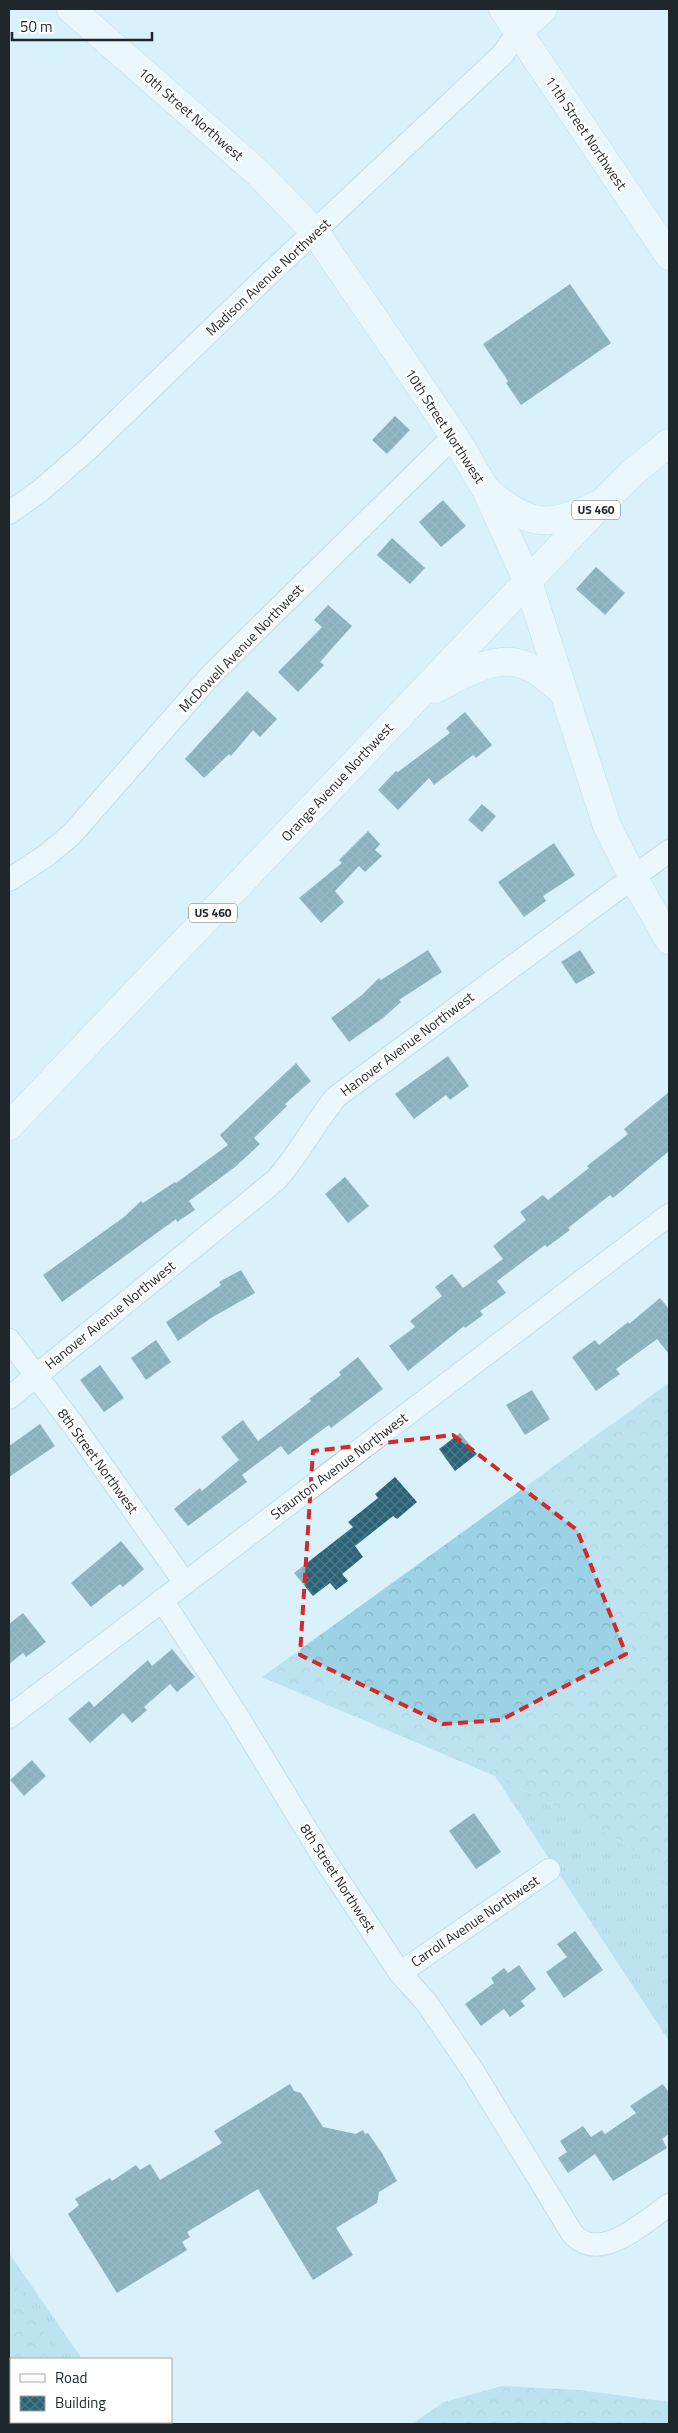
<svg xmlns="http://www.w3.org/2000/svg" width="678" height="2433" font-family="'Titillium Web',sans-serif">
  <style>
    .grass { fill: url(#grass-tufts) }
    .forest { fill: url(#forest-crowns) }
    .building { fill: url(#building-cross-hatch) }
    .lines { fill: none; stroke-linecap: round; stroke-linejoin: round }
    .street-casing { stroke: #afc7d0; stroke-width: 24 }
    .secondary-casing { stroke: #afc7d0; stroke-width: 29 }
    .primary-casing { stroke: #afc7d0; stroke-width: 29 }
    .street { stroke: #fff; stroke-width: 22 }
    .secondary { stroke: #fff; stroke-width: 28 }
    .primary { stroke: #fff; stroke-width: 28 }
    .marked { fill: none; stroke: #d62828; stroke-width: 4; stroke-dasharray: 10 6; stroke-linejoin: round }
    .labels { text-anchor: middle; stroke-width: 5; stroke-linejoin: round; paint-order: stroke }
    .shield { fill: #fff; stroke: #62686b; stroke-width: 1 }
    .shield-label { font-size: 12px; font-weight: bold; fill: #1e272b }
    .street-label { font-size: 14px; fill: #1e272b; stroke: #fff }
  </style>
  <defs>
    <pattern id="grass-tufts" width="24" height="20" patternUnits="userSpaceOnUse" patternTransform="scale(1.25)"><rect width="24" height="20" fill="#9bd2e5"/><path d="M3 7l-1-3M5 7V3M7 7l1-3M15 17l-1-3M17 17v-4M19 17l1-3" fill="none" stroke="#85b4c5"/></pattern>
    <pattern id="forest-crowns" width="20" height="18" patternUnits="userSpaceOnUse" patternTransform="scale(1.25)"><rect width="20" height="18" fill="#9bd2e5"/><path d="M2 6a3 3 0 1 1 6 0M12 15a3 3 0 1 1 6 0" fill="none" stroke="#85b4c5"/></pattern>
    <pattern id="building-cross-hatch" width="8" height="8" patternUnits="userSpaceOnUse" patternTransform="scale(1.25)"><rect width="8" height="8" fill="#296274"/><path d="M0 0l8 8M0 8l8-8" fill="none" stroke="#4e7987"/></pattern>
  </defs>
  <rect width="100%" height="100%" fill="#d8f1fa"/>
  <g class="grass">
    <path d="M 495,1776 L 611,1836 L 655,1864 L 669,1893 L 669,2041 Z"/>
    <path d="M 9,2253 L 82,2359 L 11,2359 L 11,2422 L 125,2422 L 127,2424 L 9,2424 Z"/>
  </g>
  <g class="forest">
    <path d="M 669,1383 L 669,1893 L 655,1864 L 611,1836 L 495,1776 L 262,1677 Z"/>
    <path d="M 9,2275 L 29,2304 L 57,2359 L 11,2359 L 11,2422 L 91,2422 L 92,2424 L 9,2424 Z"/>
    <path d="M 502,2386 L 580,2390 L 669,2402 L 669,2424 L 412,2424 L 444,2402 Z"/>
  </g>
  <g class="building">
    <path d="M 570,284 L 611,343 L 521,405 L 506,383 L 508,381 L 483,344 Z"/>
    <path d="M 395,416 L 410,430 L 387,454 L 372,440 Z"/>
    <path d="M 443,500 L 466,526 L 441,547 L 419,522 Z"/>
    <path d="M 392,538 L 425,568 L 410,584 L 377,555 Z"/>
    <path d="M 596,567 L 625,593 L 605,615 L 576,589 Z"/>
    <path d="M 328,605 L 352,626 L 320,662 L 324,665 L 298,692 L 278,672 L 322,627 L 314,620 Z"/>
    <path d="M 247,691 L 277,719 L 260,737 L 253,730 L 231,756 L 229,754 L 204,778 L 185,759 Z"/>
    <path d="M 465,712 L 492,745 L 476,758 L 473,755 L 434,785 L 429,778 L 398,810 L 378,790 L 396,771 L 398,772 L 450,733 L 446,728 Z"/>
    <path d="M 482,804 L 496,816 L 482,832 L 468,820 Z"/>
    <path d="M 368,831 L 380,844 L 375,850 L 382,856 L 365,872 L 359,866 L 335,891 L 344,902 L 321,923 L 299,898 L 342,863 L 339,860 Z"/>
    <path d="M 554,843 L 575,875 L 543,896 L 546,901 L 524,917 L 498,882 Z"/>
    <path d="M 428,950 L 442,972 L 399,1000 L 401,1002 L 383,1018 L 349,1042 L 331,1018 L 362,995 L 379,978 L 381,980 Z"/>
    <path d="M 580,950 L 595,973 L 576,984 L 561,962 Z"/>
    <path d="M 448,1056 L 469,1086 L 450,1100 L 446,1095 L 414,1119 L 395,1094 Z"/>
    <path d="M 296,1063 L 311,1081 L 285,1104 L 287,1106 L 254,1138 L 260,1144 L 235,1167 L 189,1201 L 195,1210 L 177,1222 L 176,1219 L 62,1302 L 43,1275 L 124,1217 L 141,1201 L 143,1203 L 175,1182 L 176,1183 L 228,1145 L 220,1135 Z"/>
    <path d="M 669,1092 L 669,1151 L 613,1198 L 610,1195 L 568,1228 L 570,1230 L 547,1247 L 545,1245 L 497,1281 L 506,1293 L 480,1311 L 483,1315 L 465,1328 L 464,1326 L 408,1371 L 389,1346 L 415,1327 L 410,1321 L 442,1296 L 435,1287 L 452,1274 L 463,1288 L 503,1259 L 493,1246 L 526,1220 L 520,1212 L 543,1195 L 548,1200 L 589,1168 L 587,1166 L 628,1134 L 624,1129 Z"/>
    <path d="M 345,1177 L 369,1206 L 348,1223 L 325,1194 Z"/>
    <path d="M 241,1270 L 255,1293 L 211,1318 L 178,1341 L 166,1322 L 221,1285 L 219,1282 Z"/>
    <path d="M 660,1298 L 669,1309 L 669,1354 L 657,1339 L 616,1369 L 620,1374 L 596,1391 L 572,1357 L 595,1340 L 599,1345 L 628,1322 L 629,1324 Z"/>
    <path d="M 156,1340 L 171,1362 L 146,1380 L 131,1358 Z"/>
    <path d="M 358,1357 L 383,1389 L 331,1428 L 329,1425 L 288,1455 L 281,1446 L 242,1475 L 247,1482 L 188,1526 L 174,1509 L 200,1488 L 202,1491 L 239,1460 L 221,1437 L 243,1420 L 258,1441 L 311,1401 L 309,1399 L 341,1375 L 339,1372 Z"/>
    <path d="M 100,1365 L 124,1398 L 104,1412 L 80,1380 Z"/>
    <path d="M 532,1390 L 550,1419 L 525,1435 L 506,1405 Z"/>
    <path d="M 40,1424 L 55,1446 L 9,1477 L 9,1446 Z"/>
    <path d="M 460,1433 L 477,1454 L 455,1471 L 439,1449 Z"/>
    <path d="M 395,1477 L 417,1502 L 397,1519 L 393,1516 L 355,1546 L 363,1557 L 342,1574 L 348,1581 L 336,1590 L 330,1583 L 313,1596 L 294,1573 L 353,1527 L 348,1522 L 378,1498 L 375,1494 Z"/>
    <path d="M 121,1541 L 144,1569 L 123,1587 L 120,1584 L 91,1607 L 71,1583 Z"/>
    <path d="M 23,1613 L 46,1642 L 26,1657 L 23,1653 L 9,1664 L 9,1624 Z"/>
    <path d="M 172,1649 L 195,1677 L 177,1692 L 170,1684 L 144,1707 L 147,1710 L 132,1723 L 123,1713 L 90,1743 L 68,1719 L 89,1701 L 94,1707 L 148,1660 L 152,1666 Z"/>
    <path d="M 32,1760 L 46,1776 L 24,1796 L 10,1780 Z"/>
    <path d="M 474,1813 L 501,1852 L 476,1869 L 449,1831 Z"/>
    <path d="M 575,1931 L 603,1970 L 564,1998 L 546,1972 L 567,1957 L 557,1944 Z"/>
    <path d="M 519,1965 L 536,1989 L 521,2001 L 525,2006 L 510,2017 L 504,2009 L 481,2026 L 465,2004 L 494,1983 L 491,1978 L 504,1968 L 508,1973 Z"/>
    <path d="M 290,2084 L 294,2091 L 301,2093 L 323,2127 L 356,2134 L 363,2130 L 365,2134 L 368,2133 L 382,2153 L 397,2181 L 379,2192 L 377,2203 L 336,2228 L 353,2255 L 313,2280 L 258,2189 L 187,2232 L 190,2237 L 182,2242 L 187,2250 L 117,2293 L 68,2214 L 79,2205 L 75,2199 L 110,2178 L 112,2181 L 136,2165 L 140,2170 L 150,2164 L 160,2180 L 222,2143 L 214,2131 Z"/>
    <path d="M 663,2084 L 669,2093 L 669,2134 L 662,2139 L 667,2148 L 613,2181 L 595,2154 L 568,2173 L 558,2158 L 567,2152 L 560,2141 L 583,2126 L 591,2137 L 602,2130 L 605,2134 L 636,2113 L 630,2106 Z"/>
  </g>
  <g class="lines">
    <g class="street-casing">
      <g id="street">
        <path d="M 9,513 L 40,491 L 86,451 L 267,276 L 503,54 L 518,32"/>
        <path d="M 9,880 L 47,855 L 72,834 L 212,674 L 454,436"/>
        <path d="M 9,1340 L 74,1426 L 185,1583"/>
        <path d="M 9,1398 L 276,1180 C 300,1153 314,1124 336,1097 L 669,851"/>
        <path d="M 162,1600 L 236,1714 L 325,1860 L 400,1973 L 426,2002 L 473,2071 L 572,2233 C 599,2265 644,2222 669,2205"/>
        <path d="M 9,1717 L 669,1215"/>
        <path d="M 400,1973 L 549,1870"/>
      </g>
    </g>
    <g class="secondary-casing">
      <g id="secondary">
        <path d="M 71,9 L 258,173 L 315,232 L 454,436 L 486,490 L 528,582 L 607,826 L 634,879 L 669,940"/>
        <path d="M 503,9 L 669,256"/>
        <path d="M 518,32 L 543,9"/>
      </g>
    </g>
    <g class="primary-casing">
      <g id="primary">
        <path d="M 486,490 C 527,525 547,529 595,506"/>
        <path d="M 435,689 C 460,676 493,655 522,664 C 538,669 551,682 563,692"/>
        <path d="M 9,1126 L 603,502 L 633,472 L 669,443"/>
      </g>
    </g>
    <use href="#street" class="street"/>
    <use href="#secondary" class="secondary"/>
    <use href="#primary" class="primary"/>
  </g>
  <path d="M0 0H678V2433H0ZM 453,1435 L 577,1530 L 626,1654 L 501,1720 L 443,1724 L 300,1655 L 313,1451 Z" fill="#d8f1fa" fill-opacity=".55" fill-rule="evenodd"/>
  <path class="marked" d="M 453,1435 L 577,1530 L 626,1654 L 501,1720 L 443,1724 L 300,1655 L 313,1451 Z"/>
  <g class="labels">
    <g class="shield">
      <rect x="572" y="500.5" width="48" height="19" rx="4"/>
      <rect x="189" y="903.5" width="48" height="19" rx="4"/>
    </g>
    <g class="shield-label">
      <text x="596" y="514">US 460</text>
      <text x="213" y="917">US 460</text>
    </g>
    <g class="street-label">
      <text transform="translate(191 114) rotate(41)" y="5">10th Street Northwest</text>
      <text transform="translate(586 133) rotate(56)" y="5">11th Street Northwest</text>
      <text transform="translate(268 277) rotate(-43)" y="5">Madison Avenue Northwest</text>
      <text transform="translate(445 426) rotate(57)" y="5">10th Street Northwest</text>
      <text transform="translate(241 648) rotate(-46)" y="5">McDowell Avenue Northwest</text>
      <text transform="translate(337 782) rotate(-47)" y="5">Orange Avenue Northwest</text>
      <text transform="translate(407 1044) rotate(-37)" y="5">Hanover Avenue Northwest</text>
      <text transform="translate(110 1315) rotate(-39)" y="5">Hanover Avenue Northwest</text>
      <text transform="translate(98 1461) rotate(54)" y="5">8th Street Northwest</text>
      <text transform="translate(339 1466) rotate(-37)" y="5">Staunton Avenue Northwest</text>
      <text transform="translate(338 1878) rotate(57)" y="5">8th Street Northwest</text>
      <text transform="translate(475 1921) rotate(-34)" y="5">Carroll Avenue Northwest</text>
    </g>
  </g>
  <rect width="678" height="2433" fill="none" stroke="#1e272b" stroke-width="20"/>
  <rect x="10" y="2358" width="162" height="65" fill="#ffffff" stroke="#a5a9aa"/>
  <rect x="20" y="2374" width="25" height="8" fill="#ffffff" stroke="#a5a9aa"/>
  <text x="55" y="2383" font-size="15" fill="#1e272b">Road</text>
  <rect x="20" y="2396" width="25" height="15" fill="url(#building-cross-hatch)" stroke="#a5a9aa"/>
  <text x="55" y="2408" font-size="15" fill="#1e272b">Building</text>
  <path d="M12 32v8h140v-8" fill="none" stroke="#1e272b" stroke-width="2.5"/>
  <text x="20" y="32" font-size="15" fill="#1e272b" stroke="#ffffff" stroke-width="4" paint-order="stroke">50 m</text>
</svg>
